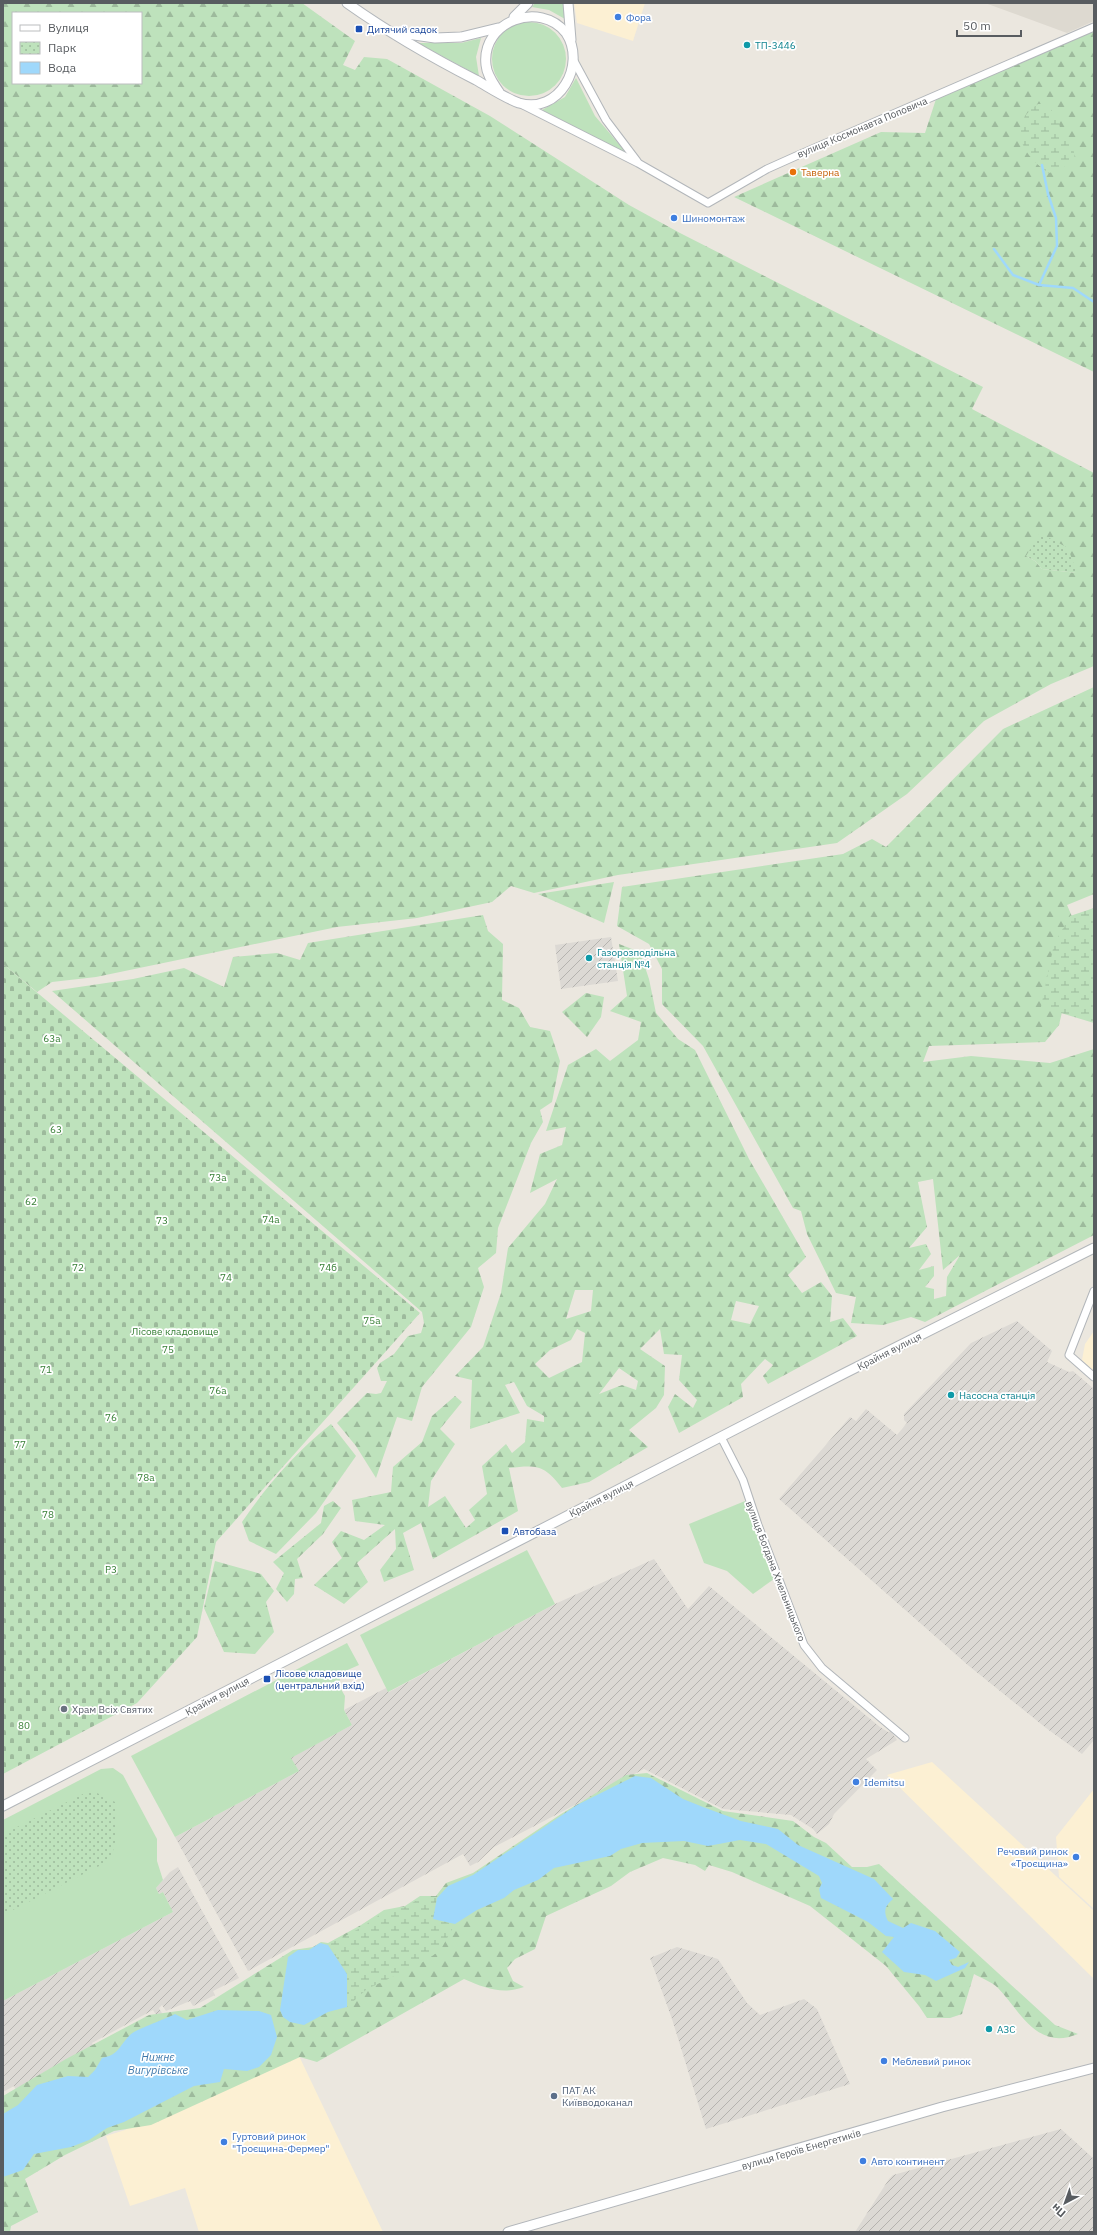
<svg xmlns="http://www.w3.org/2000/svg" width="1097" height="2235" font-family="'IBM Plex Sans',sans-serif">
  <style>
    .commercial { fill: #fcf0d3 }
    .industrial { fill: url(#industrial-furrows) }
    .education { fill: #ddd9d0 }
    .green { fill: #bee2bc }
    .forest { fill: url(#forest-firs); fill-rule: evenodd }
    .wetland { fill: url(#wetland-marsh) }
    .cemetery { fill: url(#cemetery-stones) }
    .park { fill: url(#park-dots) }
    .water { fill: #9fd8fb }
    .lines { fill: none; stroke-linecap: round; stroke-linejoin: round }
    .stream { stroke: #9fd8fb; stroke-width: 2.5 }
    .minor-casing { stroke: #b2b6ba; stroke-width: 9 }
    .tertiary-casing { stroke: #b2b6ba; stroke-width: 11 }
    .minor { stroke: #fff; stroke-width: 7 }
    .tertiary { stroke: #fff; stroke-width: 9 }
    .shop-dot { fill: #3f7fe0; stroke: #fff; stroke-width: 1.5 }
    .transit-dot { fill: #1a4fb4; stroke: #fff; stroke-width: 1.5 }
    .culture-dot { fill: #0f9aa8; stroke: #fff; stroke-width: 1.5 }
    .food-dot { fill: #e8710a; stroke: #fff; stroke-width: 1.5 }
    .worship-dot { fill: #6b7280; stroke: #fff; stroke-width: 1.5 }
    .service-dot { fill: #5c6f8a; stroke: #fff; stroke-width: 1.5 }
    .labels { text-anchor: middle; stroke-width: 3.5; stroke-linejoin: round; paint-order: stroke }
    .shop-label { font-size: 10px; fill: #366cbe; stroke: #fff; text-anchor: start }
    .transit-label { font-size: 10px; fill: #164399; stroke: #fff; text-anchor: start }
    .culture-label { font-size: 10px; fill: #0d838f; stroke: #fff; text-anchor: start }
    .street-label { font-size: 10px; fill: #585c60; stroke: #fff }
    .food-label { font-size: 10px; fill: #c56008; stroke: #fff; text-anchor: start }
    .park-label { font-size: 10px; fill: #388037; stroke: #fff }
    .worship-label { font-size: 10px; fill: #5b616d; stroke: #fff; text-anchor: start }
    .service-label { font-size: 10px; fill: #4e5e75; stroke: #fff; text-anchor: start }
    .water-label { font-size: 11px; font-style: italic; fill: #3f79ab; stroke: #fff }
  </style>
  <defs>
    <pattern id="industrial-furrows" width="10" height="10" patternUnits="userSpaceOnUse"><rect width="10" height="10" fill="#dcd9d4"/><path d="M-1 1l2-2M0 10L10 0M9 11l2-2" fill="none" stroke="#b5b3af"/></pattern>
    <pattern id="forest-firs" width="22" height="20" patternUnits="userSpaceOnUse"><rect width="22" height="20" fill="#bee2bc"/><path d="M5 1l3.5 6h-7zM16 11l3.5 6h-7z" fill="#9dba9c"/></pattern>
    <pattern id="wetland-marsh" width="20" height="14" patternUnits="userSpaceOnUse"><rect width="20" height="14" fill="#bee2bc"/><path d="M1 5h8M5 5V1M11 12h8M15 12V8" fill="none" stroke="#9dba9c"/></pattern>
    <pattern id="cemetery-stones" width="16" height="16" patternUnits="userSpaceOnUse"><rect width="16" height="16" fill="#bee2bc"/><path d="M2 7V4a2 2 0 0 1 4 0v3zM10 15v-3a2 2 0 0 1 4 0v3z" fill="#9dba9c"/></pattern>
    <pattern id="park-dots" width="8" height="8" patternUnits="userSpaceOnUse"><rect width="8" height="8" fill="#bee2bc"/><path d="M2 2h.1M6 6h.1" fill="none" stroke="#9dba9c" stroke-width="1.8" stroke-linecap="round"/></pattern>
  </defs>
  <rect width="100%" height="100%" fill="#ebe7df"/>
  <g class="commercial">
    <path d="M 574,3 L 645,3 L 633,41 L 577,23 Z"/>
    <path d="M 1094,1331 L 1094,1371 L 1082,1360 L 1085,1344 Z"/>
    <path d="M 932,1762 L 1094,1911 L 1094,1979 L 887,1775 Z"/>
    <path d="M 1094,1789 L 1094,1909 L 1059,1877 L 1056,1837 Z"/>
    <path d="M 299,2056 L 383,2232 L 199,2232 L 185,2188 L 130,2206 L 106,2136 L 125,2130 L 183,2101 Z"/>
  </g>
  <g class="industrial">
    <path d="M 611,937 L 618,981 L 561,989 L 555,945 Z"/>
    <path d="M 1017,1321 L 1052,1351 L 1047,1362 L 1069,1372 L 1073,1371 L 1094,1389 L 1094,1740 L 1082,1754 L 1046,1728 L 969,1666 L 779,1499 L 850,1417 L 856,1421 L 866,1409 L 897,1435 L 907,1423 L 904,1420 L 904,1414 L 971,1343 Z"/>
    <path d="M 654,1559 L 688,1609 L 709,1586 L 880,1727 L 888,1732 L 891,1731 L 897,1740 L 866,1759 L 877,1770 L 834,1814 L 829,1824 L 817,1834 L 813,1829 L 791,1815 L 723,1809 L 644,1769 L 494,1847 L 478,1862 L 470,1866 L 463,1854 L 248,1971 L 175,1837 L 299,1771 L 290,1758 L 352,1725 L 344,1710 L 386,1688 L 389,1692 L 555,1604 Z"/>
    <path d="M 178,1867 L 239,1978 L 213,1991 L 215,1995 L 193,2006 L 190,2001 L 166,2011 L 162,2005 L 159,2008 L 163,2015 L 158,2018 L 153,2010 L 92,2043 L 99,2057 L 16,2091 L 14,2086 L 3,2092 L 3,2001 L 173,1912 L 163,1892 L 159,1894 L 156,1888 L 170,1872 Z"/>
    <path d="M 677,1947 L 718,1959 L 747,2003 L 760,2015 L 804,1999 L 817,2009 L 850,2084 L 706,2129 L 672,2019 L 650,1958 Z"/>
    <path d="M 1061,2129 L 1094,2159 L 1094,2232 L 855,2232 L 889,2179 L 893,2175 Z"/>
  </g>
  <path class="education" d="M 985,3 L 1094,3 L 1094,21 L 1067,33 Z"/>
  <g class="green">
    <path d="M 535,3 L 565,3 L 565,19 L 549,10 L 532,7 Z"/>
    <circle cx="529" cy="59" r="37"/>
    <path d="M 481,38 L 476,57 L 479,76 L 418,43 L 461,43 Z"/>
    <path d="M 576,78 L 595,116 L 629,156 L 542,110 L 565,97 Z"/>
    <path d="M 745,1501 L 774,1579 L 753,1594 L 727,1571 L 704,1563 L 689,1524 Z"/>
    <path d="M 527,1550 L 555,1604 L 388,1692 L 360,1635 Z"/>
    <path d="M 347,1643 L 359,1665 L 343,1672 L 338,1684 L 345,1696 L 344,1710 L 352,1725 L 291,1758 L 299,1771 L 175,1837 L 131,1756 Z"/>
    <path d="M 113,1768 L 123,1775 L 157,1839 L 157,1861 L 163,1880 L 156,1888 L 159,1894 L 163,1892 L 173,1912 L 3,2001 L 3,1820 L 101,1769 Z"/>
  </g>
  <g class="forest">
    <path d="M 3,3 L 302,3 L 355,41 L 343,65 L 355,70 L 364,57 L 387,59 L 490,116 L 629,205 L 680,233 L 983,387 L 972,409 L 1094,473 L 1094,666 L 1051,684 L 984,721 L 907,794 L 837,843 L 618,875 L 534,893 L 511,886 L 492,902 L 417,918 L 337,927 L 96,977 L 52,982 L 37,992 L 3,964 ZM 13,13 L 141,13 L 141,83 L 13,83 ZM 1026,556 L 1077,573 L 1042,569 L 1035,561 Z"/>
    <path d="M 1094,31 L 1094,372 L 734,197 L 881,132 L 925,133 L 936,99 Z"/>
    <path d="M 1094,687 L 1094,894 L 1067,905 L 1080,935 L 1059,1025 L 1045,1042 L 929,1046 L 923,1062 L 971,1056 L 1050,1063 L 1094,1049 L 1094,1235 L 925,1322 L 911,1317 L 883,1325 L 851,1323 L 856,1297 L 836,1293 L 807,1234 L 801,1211 L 793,1208 L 703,1046 L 662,1004 L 662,969 L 649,944 L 617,926 L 622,887 L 843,854 L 872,839 L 886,847 L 1003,729 ZM 933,1179 L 943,1270 L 960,1255 L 947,1277 L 946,1296 L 934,1299 L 934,1289 L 925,1287 L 934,1276 L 934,1266 L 919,1270 L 931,1254 L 926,1244 L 909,1248 L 927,1227 L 918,1182 Z"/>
    <path d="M 614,882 L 604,923 L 538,894 Z"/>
    <path d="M 483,915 L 488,931 L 503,944 L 502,1000 L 519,1008 L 530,1027 L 550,1031 L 560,1061 L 552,1102 L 540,1110 L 543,1122 L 531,1143 L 498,1228 L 496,1253 L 478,1268 L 484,1287 L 471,1327 L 422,1387 L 412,1421 L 397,1417 L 376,1478 L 356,1446 L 337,1423 L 367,1393 L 376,1394 L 381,1393 L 387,1381 L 381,1381 L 377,1368 L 380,1363 L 394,1354 L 408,1336 L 421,1333 L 424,1323 L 422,1312 L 52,991 L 133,979 L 184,968 L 224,987 L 233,957 L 277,953 L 300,960 L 308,943 Z"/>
    <path d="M 619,944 L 640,952 L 649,979 L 656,1013 L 678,1039 L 695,1050 L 749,1159 L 806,1257 L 788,1275 L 802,1293 L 821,1282 L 832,1296 L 830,1322 L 843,1318 L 857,1336 L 768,1384 L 763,1376 L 773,1365 L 765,1359 L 741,1384 L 743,1397 L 679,1433 L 668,1407 L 675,1394 L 693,1408 L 697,1400 L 679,1380 L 682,1355 L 664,1354 L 660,1329 L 640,1349 L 665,1366 L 664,1395 L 656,1408 L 629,1430 L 648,1447 L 589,1482 L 562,1488 C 544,1464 536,1465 509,1468 L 518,1511 L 433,1559 L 421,1523 L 403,1533 L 414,1570 L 384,1582 L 380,1570 L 396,1549 L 395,1529 L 357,1563 L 368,1582 L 344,1604 L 314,1585 L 342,1558 L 332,1542 L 341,1531 L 364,1540 L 385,1525 L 355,1521 L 352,1500 L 391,1492 L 393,1467 L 422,1442 L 432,1416 L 455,1396 L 462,1402 L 440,1429 L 455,1444 L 431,1481 L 428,1507 L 445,1496 L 466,1528 L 475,1520 L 469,1510 L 487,1494 L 482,1466 L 506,1444 L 512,1453 L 525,1442 L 527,1419 L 544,1422 L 544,1416 L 527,1406 L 514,1382 L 505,1385 L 520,1413 L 470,1429 L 472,1380 L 455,1376 L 483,1347 L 501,1293 L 508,1248 L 545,1204 L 557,1179 L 530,1193 L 540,1154 L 562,1145 L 566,1127 L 546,1131 L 568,1065 L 596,1049 L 610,1061 L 638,1040 L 641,1022 L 610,1011 L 627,996 ZM 575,1290 L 593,1290 L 591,1311 L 566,1319 ZM 736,1301 L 759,1306 L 750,1324 L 731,1320 ZM 577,1329 L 585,1333 L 582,1362 L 549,1378 L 535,1364 L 550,1350 L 571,1340 ZM 619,1368 L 638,1381 L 636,1390 L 622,1385 L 599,1394 Z"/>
    <path d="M 586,993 L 604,997 L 601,1017 L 587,1037 L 562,1012 Z"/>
    <path d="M 331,1424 L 356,1456 L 316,1513 L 276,1554 L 249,1541 L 242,1522 C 269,1483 294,1454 331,1424 Z"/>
    <path d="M 333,1501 L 341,1508 L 323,1534 L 297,1559 L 303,1578 L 295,1579 L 294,1594 L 287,1602 L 276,1589 L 284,1573 L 273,1562 L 321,1523 L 324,1506 Z"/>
    <path d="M 215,1561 L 261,1574 L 274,1591 L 266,1602 L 274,1632 L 255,1654 L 224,1652 L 204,1608 Z"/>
    <path d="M 647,1773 L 723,1811 L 793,1821 L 814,1837 L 826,1843 L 852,1867 L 867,1867 L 879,1864 L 1055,2025 L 1078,2034 C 1037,2051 1021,2012 998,1988 C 992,1982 981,1978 974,1974 L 962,2014 L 950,2018 L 927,2018 L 919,2006 L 886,1966 L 810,1906 L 732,1872 L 709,1865 L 705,1871 L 695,1865 L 663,1858 L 630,1872 L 611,1886 L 546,1916 L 535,1949 L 515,1959 L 507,1968 L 513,1981 L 524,1987 C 502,1995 485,1988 464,1979 L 317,2062 L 300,2057 L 151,2125 L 114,2131 L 65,2155 L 25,2179 L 38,2212 L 11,2226 L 10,2232 L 3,2232 L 3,2096 L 66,2059 L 149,2015 L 200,2008 L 293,1950 L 313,1947 L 321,1942 L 328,1943 L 361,1925 L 384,1910 L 405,1906 L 420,1896 L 436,1896 L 446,1883 L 473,1873 L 561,1814 L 626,1775 Z"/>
  </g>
  <g class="wetland">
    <path d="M 1038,104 L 1045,104 C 1056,113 1060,121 1061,135 L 1073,146 L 1075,159 L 1061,169 L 1049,173 C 1023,156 1005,126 1038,104 Z"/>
    <path d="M 1094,908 L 1094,1023 L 1041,1007 L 1054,944 L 1070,916 Z"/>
    <path d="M 421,1898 L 437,1898 L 433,1919 L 455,1924 L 440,1951 L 418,1965 L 367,1989 L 347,2007 L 347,1974 L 328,1945 L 364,1926 L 385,1911 L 405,1907 Z"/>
  </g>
  <path class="cemetery" d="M 3,964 L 420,1313 L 216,1542 L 197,1637 L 137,1703 L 3,1774 Z"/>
  <g class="park">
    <path d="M 1040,533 L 1068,548 L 1077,573 L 1042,569 L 1035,561 L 1026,556 Z"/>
    <path d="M 91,1790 L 115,1802 L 117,1833 L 111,1860 L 3,1915 L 3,1834 Z"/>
  </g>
  <g class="water">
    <path d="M 635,1776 L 651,1778 L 683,1799 L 703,1807 L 741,1821 L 778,1829 L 798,1845 L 874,1879 L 893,1899 C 885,1906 883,1911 888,1921 L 903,1928 L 911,1923 L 935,1931 L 960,1952 L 956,1958 L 949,1960 L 952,1965 L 958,1967 L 969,1962 L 965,1968 L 936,1981 L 925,1975 L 904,1972 L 882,1952 L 894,1937 L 886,1936 L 868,1922 L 821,1898 L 819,1889 L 822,1883 L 819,1876 L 766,1844 L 740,1840 L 708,1846 L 684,1841 L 642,1843 L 621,1849 L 610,1856 L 554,1868 L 538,1880 L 514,1890 L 504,1898 L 477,1910 L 455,1924 L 433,1919 L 437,1898 L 448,1886 L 473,1875 L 577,1805 Z"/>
    <path d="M 320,1943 L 328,1945 L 347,1974 L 347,2007 L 328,2012 L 304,2025 L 290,2022 L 283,2017 L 280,2010 L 288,1957 L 298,1950 L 309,1950 Z"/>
    <path d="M 218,2010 L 259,2011 L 271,2015 L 277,2037 L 271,2055 L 259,2067 L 247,2071 L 224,2069 L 220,2082 L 194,2086 L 124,2122 L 107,2128 L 89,2140 L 71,2147 L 34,2154 L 23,2170 L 3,2177 L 3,2114 L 18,2105 L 37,2085 L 68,2076 L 88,2077 L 95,2070 L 102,2058 C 119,2055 119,2046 130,2035 C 136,2029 166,2019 175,2014 L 187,2020 Z"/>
  </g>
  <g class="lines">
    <g class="stream">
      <path d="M 994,249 L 1013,275 L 1039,285 L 1073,288 L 1094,302"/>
      <path d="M 1039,285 L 1057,246 L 1056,218 L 1048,194 L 1042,165"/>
    </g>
    <g class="minor-casing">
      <g id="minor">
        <path d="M 574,61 L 606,120 L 637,161"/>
        <path d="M 523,105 L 638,163 L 708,203 L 767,169 L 796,156 L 1094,27"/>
        <path d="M 1094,1291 L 1069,1355 L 1094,1377"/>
        <path d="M 721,1437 L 743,1480 L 758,1525 L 804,1645 L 822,1668 L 905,1738"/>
      </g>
    </g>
    <g class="tertiary-casing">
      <g id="tertiary">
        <path d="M 347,3 C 388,32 431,57 476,80 C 490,88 505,98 519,103 C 559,115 587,65 566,33 C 540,0 481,21 486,65 C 487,76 494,84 499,92"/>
        <path d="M 568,3 L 571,40"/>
        <path d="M 514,17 L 528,3"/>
        <path d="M 393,32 L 435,38 L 461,37 L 498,28"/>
        <path d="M 3,1806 L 845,1373 L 1094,1248"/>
        <path d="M 508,2232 L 942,2107 L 1094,2068"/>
      </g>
    </g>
    <use href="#minor" class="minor"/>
    <use href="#tertiary" class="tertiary"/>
  </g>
  <g class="shop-dot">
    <circle cx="618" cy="17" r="4"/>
    <circle cx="674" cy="218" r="4"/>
    <circle cx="856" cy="1782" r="4"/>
    <circle cx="1076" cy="1857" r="4"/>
    <circle cx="884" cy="2061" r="4"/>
    <circle cx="224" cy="2142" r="4"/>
    <circle cx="863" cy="2161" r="4"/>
  </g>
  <g class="transit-dot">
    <rect x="355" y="25" width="8" height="8" rx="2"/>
    <rect x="501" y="1527" width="8" height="8" rx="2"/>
    <rect x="263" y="1675" width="8" height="8" rx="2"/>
  </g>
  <g class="culture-dot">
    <circle cx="747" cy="45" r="4"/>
    <circle cx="589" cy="958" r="4"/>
    <circle cx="951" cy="1395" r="4"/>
    <circle cx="989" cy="2029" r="4"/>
  </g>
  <circle class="food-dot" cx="793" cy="172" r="4"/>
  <circle class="worship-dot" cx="64" cy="1709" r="4"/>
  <circle class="service-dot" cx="554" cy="2096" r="4"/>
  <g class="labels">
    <g class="shop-label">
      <text x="626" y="21">Фора</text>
      <text x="682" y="222">Шиномонтаж</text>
      <text x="864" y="1786">Idemitsu</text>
      <text x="1068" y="1855" text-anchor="end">Речовий ринок<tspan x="1068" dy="12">«Троєщина»</tspan></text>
      <text x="892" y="2065">Меблевий ринок</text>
      <text x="232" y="2140">Гуртовий ринок<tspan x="232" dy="12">"Троєщина-Фермер"</tspan></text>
      <text x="871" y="2165">Авто континент</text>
    </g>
    <g class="transit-label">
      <text x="367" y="33">Дитячий садок</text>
      <text x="513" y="1535">Автобаза</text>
      <text x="275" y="1677">Лісове кладовище<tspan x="275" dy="12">(центральний вхід)</tspan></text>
    </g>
    <g class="culture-label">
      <text x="755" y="49">ТП-3446</text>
      <text x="597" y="956">Газорозподільна<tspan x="597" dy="12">станція №4</tspan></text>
      <text x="959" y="1399">Насосна станція</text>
      <text x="997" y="2033">АЗС</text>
    </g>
    <g class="street-label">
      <text transform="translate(862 127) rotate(-23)" y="4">вулиця Космонавта Поповича</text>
      <text transform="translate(889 1351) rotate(-27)" y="4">Крайня вулиця</text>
      <text transform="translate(601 1498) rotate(-27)" y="4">Крайня вулиця</text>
      <text transform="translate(776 1571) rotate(69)" y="4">вулиця Богдана Хмельницького</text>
      <text transform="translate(217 1696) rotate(-28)" y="4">Крайня вулиця</text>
      <text transform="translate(801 2149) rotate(-16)" y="4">вулиця Героїв Енергетиків</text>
    </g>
    <g class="food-label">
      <text x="801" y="176">Таверна</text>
    </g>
    <g class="park-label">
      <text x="52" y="1042">63а</text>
      <text x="56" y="1133">63</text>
      <text x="218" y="1181">73а</text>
      <text x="31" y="1205">62</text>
      <text x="271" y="1223">74а</text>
      <text x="162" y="1224">73</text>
      <text x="78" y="1271">72</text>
      <text x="328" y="1271">74б</text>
      <text x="226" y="1281">74</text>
      <text x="372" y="1324">75а</text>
      <text x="175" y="1335">Лісове кладовище</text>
      <text x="168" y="1353">75</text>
      <text x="46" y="1373">71</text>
      <text x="218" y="1394">76а</text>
      <text x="111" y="1421">76</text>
      <text x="20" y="1448">77</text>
      <text x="146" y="1481">78а</text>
      <text x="48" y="1518">78</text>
      <text x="111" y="1573">Р3</text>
      <text x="24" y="1729">80</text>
    </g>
    <g class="worship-label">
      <text x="72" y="1713">Храм Всіх Святих</text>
    </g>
    <g class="service-label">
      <text x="562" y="2094">ПАТ АК<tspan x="562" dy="12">Київводоканал</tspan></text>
    </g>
    <g class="water-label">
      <text x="158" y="2061">Нижнє<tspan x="158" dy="13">Вигурівське</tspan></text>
    </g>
  </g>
  <rect width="1097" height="2235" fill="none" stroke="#585c60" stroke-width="8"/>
  <rect x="12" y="12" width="130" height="72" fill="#ffffff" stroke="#bcbebf"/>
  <rect x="20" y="25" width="20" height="6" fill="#ffffff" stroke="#bcbebf"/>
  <text x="48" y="32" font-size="12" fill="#585c60">Вулиця</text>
  <rect x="20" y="42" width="20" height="12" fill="url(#park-dots)" stroke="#bcbebf"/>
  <text x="48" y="52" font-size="12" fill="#585c60">Парк</text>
  <rect x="20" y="62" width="20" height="12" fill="#9fd8fb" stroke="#bcbebf"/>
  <text x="48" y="72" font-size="12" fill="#585c60">Вода</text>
  <g transform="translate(1065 2203) rotate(221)" stroke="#ffffff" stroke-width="3" paint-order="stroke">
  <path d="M0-3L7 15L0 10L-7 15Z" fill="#585c60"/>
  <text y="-6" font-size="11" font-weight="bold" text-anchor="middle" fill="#585c60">Пн</text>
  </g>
  <path d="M957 30v6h64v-6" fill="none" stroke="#585c60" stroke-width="2"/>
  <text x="963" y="30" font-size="12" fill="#585c60" stroke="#ffffff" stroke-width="3" paint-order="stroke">50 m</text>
</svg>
